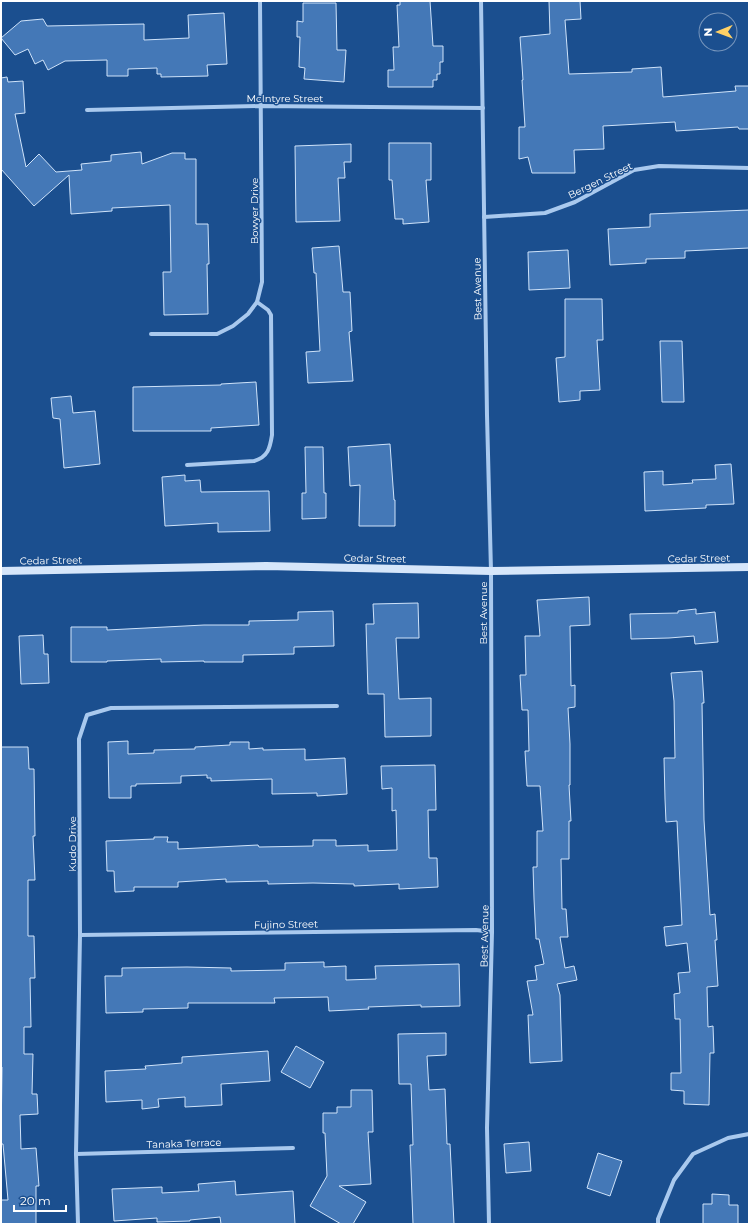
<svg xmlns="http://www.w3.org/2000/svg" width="750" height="1225" font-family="Montserrat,sans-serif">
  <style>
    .building { fill: #4478b7; stroke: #cfe3fa }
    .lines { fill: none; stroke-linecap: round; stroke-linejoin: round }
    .minor { stroke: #a9c9ee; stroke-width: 4 }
    .secondary { stroke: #d6e6fa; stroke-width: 8 }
    .labels { text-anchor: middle; stroke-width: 3; stroke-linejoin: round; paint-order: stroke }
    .street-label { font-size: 10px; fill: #fff; stroke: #1b4f8f }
  </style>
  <rect width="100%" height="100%" fill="#1b4f8f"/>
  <g class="building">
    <path d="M 400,1 L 430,1 L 433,46 L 443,46 L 443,62 L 440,62 L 440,74 L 437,74 L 437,80 L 433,80 L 433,87 L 388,87 L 388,70 L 394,70 L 393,47 L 399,47 L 397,5 L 400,5 Z"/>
    <path d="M 549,1 L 580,1 L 581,19 L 565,20 L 569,74 L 632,72 L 632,69 L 661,67 L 663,97 L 736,91 L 735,86 L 749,86 L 749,129 L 739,129 L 738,127 L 676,131 L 675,122 L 603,126 L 604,149 L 574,150 L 575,173 L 532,173 L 528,157 L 519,159 L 519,127 L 525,127 L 522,80 L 523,80 L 520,37 L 550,34 Z"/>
    <path d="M 303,3 L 336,3 L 337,50 L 346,50 L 344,82 L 304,79 L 305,68 L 299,67 L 300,37 L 297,37 L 297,21 L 303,22 Z"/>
    <path d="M 224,13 L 227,64 L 207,65 L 208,76 L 161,77 L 161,74 L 157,74 L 157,68 L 128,69 L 128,76 L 107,76 L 107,60 L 65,61 L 48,70 L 43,60 L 35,64 L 28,49 L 15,55 L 1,38 L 21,21 L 43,19 L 47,26 L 144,24 L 144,40 L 189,38 L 188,15 Z"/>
    <path d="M 7,77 L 8,82 L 23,81 L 25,113 L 15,114 L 26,167 L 39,154 L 56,172 L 82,170 L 81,164 L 111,161 L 111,155 L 141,152 L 142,164 L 172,153 L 185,153 L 185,159 L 196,159 L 196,224 L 208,224 L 209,264 L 207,264 L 208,314 L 164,315 L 163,272 L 171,272 L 170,205 L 112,208 L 112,211 L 71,214 L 69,175 L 34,206 L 1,169 L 1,78 Z"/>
    <path d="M 389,143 L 431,143 L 431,180 L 426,180 L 429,222 L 403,224 L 403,219 L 395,219 L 392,180 L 389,180 Z"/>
    <path d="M 351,144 L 351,162 L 344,162 L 345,178 L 338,178 L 340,221 L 296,222 L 295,146 Z"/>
    <path d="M 749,210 L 749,248 L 685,251 L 685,258 L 646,259 L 646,263 L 610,265 L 608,229 L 650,227 L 650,214 Z"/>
    <path d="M 339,246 L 343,292 L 350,292 L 352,331 L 349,332 L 353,381 L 308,383 L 306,352 L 320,351 L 316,273 L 314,273 L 312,248 Z"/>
    <path d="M 568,250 L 570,288 L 529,290 L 528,252 Z"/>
    <path d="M 565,299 L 602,299 L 603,340 L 597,340 L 600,390 L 580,391 L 580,400 L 559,402 L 556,358 L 565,357 Z"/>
    <path d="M 660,341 L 682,341 L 684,402 L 662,402 Z"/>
    <path d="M 256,382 L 259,425 L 211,428 L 211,431 L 133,431 L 133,387 L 221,385 L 221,384 Z"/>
    <path d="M 71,396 L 73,413 L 95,411 L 100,464 L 64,468 L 60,419 L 53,418 L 51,398 Z"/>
    <path d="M 390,444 L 394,500 L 395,500 L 395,526 L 359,526 L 360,485 L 350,486 L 348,447 Z"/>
    <path d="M 305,447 L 323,447 L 324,493 L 326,493 L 326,518 L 302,519 L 302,493 L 306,493 Z"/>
    <path d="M 731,464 L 734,504 L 706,505 L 706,508 L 645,511 L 644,472 L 663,471 L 663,485 L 693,483 L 692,480 L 716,479 L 715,465 Z"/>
    <path d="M 185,475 L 185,481 L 200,480 L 201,492 L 269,491 L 270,531 L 218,532 L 218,523 L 165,526 L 162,477 Z"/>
    <path d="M 589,597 L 590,625 L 570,626 L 571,686 L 575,685 L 575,707 L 568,708 L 570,744 L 570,785 L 569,785 L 571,821 L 569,821 L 569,859 L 561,859 L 562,909 L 566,909 L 568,937 L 560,937 L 565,968 L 574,966 L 577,980 L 557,984 L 560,995 L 562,1061 L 530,1063 L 528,1015 L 533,1015 L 527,981 L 537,980 L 535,966 L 544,964 L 539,939 L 536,939 L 534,899 L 533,867 L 537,867 L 537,831 L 543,831 L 540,786 L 527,786 L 525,751 L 529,751 L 528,710 L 522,710 L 520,675 L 526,675 L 525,636 L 540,636 L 537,600 Z"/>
    <path d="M 418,603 L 419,638 L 396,638 L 399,699 L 431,698 L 431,736 L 385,737 L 384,694 L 368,694 L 366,624 L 374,624 L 373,604 Z"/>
    <path d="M 696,609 L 696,614 L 715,612 L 718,642 L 695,644 L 694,636 L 669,638 L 631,639 L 630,614 L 678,613 L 678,611 Z"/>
    <path d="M 333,611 L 334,646 L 294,647 L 294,654 L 243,655 L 243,662 L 204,662 L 204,661 L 161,662 L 161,659 L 107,661 L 107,662 L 71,662 L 71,627 L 107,627 L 107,630 L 204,625 L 249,625 L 249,621 L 298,620 L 298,612 Z"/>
    <path d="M 43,635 L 44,654 L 48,654 L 49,683 L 21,684 L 19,636 Z"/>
    <path d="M 702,671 L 704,703 L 702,703 L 704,820 L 710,915 L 715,914 L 717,940 L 715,940 L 718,986 L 707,987 L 708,1027 L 713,1026 L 714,1053 L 710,1053 L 709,1105 L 684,1104 L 684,1091 L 671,1090 L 671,1073 L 681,1073 L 680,1019 L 675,1019 L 674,994 L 680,993 L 678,973 L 690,972 L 687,943 L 666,946 L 664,927 L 682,925 L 677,821 L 666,822 L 665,799 L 664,758 L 675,758 L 674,701 L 671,673 Z"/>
    <path d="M 128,741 L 128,754 L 154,753 L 154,750 L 195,749 L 195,747 L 230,745 L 230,742 L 249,742 L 249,749 L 263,748 L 263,750 L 305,749 L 305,760 L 345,758 L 347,794 L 317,796 L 317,793 L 272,794 L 272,779 L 211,781 L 211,778 L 207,778 L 207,775 L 181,776 L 181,783 L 136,784 L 136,786 L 131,786 L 131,798 L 109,798 L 108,742 Z"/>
    <path d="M 1,747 L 28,747 L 29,769 L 34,769 L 35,836 L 33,836 L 35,880 L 28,880 L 28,936 L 34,936 L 35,978 L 30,978 L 31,1027 L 24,1027 L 24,1054 L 33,1054 L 32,1094 L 37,1094 L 38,1114 L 20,1115 L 21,1149 L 36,1148 L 39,1186 L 36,1186 L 36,1224 L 1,1224 L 1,1200 L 8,1200 L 3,1144 L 1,1144 L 2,1067 L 1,1067 Z"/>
    <path d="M 435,765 L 436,810 L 428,810 L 429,858 L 437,858 L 438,887 L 399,889 L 399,884 L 354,886 L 354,884 L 313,883 L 268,884 L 268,881 L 226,882 L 226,879 L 178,882 L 178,887 L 134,887 L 134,891 L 115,892 L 114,871 L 107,871 L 106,841 L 154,839 L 154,837 L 168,837 L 167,842 L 178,842 L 178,849 L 258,845 L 259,847 L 313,846 L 313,840 L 336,840 L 336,846 L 368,845 L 368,851 L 397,850 L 396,810 L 392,811 L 392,788 L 382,789 L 381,766 Z"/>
    <path d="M 324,962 L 324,967 L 346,966 L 346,980 L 376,979 L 375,966 L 459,964 L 460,1006 L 421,1007 L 421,1005 L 368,1007 L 369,1009 L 329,1011 L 328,997 L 274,998 L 275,1003 L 188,1003 L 188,1008 L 143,1009 L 143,1012 L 106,1013 L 105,976 L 122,976 L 122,968 L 187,967 L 231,968 L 231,971 L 285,970 L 285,963 Z"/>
    <path d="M 446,1033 L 446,1055 L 427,1056 L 429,1090 L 445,1089 L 447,1144 L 450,1144 L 454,1224 L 413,1224 L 410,1145 L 413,1145 L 411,1084 L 399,1084 L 398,1034 Z"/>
    <path d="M 296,1046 L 324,1062 L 310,1088 L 281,1072 Z"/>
    <path d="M 268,1051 L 270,1081 L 221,1084 L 222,1105 L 185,1107 L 185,1097 L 158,1099 L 159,1107 L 142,1109 L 142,1100 L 106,1102 L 105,1071 L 146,1069 L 145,1066 L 182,1063 L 182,1057 Z"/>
    <path d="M 351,1090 L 372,1090 L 373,1132 L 368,1132 L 371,1184 L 339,1186 L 366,1202 L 353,1224 L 341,1224 L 310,1206 L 327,1176 L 325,1133 L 323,1133 L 323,1113 L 337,1113 L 337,1107 L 351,1107 Z"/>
    <path d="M 529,1142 L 531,1171 L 506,1173 L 504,1144 Z"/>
    <path d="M 598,1153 L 622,1161 L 610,1196 L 587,1188 Z"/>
    <path d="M 235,1181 L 236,1195 L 293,1191 L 295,1224 L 221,1224 L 220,1217 L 190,1220 L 190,1221 L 157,1222 L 157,1218 L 114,1221 L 112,1189 L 162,1187 L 162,1193 L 199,1191 L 198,1184 Z"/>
    <path d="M 712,1194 L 729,1195 L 729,1205 L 738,1205 L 738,1224 L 703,1224 L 703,1204 L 712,1204 Z"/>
  </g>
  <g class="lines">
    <g class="minor">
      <path d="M 481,1 L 487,415 L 491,571 L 492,932 L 487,1128 L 489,1224"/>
      <path d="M 87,110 L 261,106 L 483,108"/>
      <path d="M 484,217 L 545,213 L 575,202 L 634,170 L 659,166 L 749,168"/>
      <path d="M 151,334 L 217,334 L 233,326 L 248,314 L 257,302 L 262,282 L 260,1"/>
      <path d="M 187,465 L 254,461 C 268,457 270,448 272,435 L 271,315 L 268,310 L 257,302"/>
      <path d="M 80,935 L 476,930 L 492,932"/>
      <path d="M 76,1154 L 293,1148"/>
      <path d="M 78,1224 L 76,1154 L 80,935 L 79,739 L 87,715 L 111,708 L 337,706"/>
      <path d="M 658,1224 L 658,1219 L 674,1180 L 693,1154 L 728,1138 L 749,1134"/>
    </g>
    <path class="secondary" d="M 1,571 L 266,566 L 491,571 L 749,567"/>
  </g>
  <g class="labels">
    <g class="street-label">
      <text x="285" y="102">McIntyre Street</text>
      <text transform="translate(600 180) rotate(-26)" y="4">Bergen Street</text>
      <text transform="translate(254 211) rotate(-90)" y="4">Bowyer Drive</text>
      <text transform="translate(477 289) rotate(-91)" y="4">Best Avenue</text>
      <text transform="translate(375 558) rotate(1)" y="4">Cedar Street</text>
      <text transform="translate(699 558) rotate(-1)" y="4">Cedar Street</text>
      <text transform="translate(51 560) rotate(-1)" y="4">Cedar Street</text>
      <text transform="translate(483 613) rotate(-90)" y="4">Best Avenue</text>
      <text transform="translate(72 844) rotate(-90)" y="4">Kudo Drive</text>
      <text transform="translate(286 924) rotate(-1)" y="4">Fujino Street</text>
      <text transform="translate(484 936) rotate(-89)" y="4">Best Avenue</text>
      <text transform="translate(184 1143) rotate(-2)" y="4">Tanaka Terrace</text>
    </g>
  </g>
  <rect width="750" height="1225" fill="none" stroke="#ffffff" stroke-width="4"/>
  <g transform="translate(718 32) rotate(269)"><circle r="19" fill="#1b4f8f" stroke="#7695bc"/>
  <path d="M0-3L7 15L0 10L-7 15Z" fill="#ffd166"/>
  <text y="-6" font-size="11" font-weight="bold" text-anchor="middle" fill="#ffffff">N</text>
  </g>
  <path d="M14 1205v6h52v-6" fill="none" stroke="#ffffff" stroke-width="2"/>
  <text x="20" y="1205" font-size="12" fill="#ffffff" stroke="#1b4f8f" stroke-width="3" paint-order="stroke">20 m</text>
</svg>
